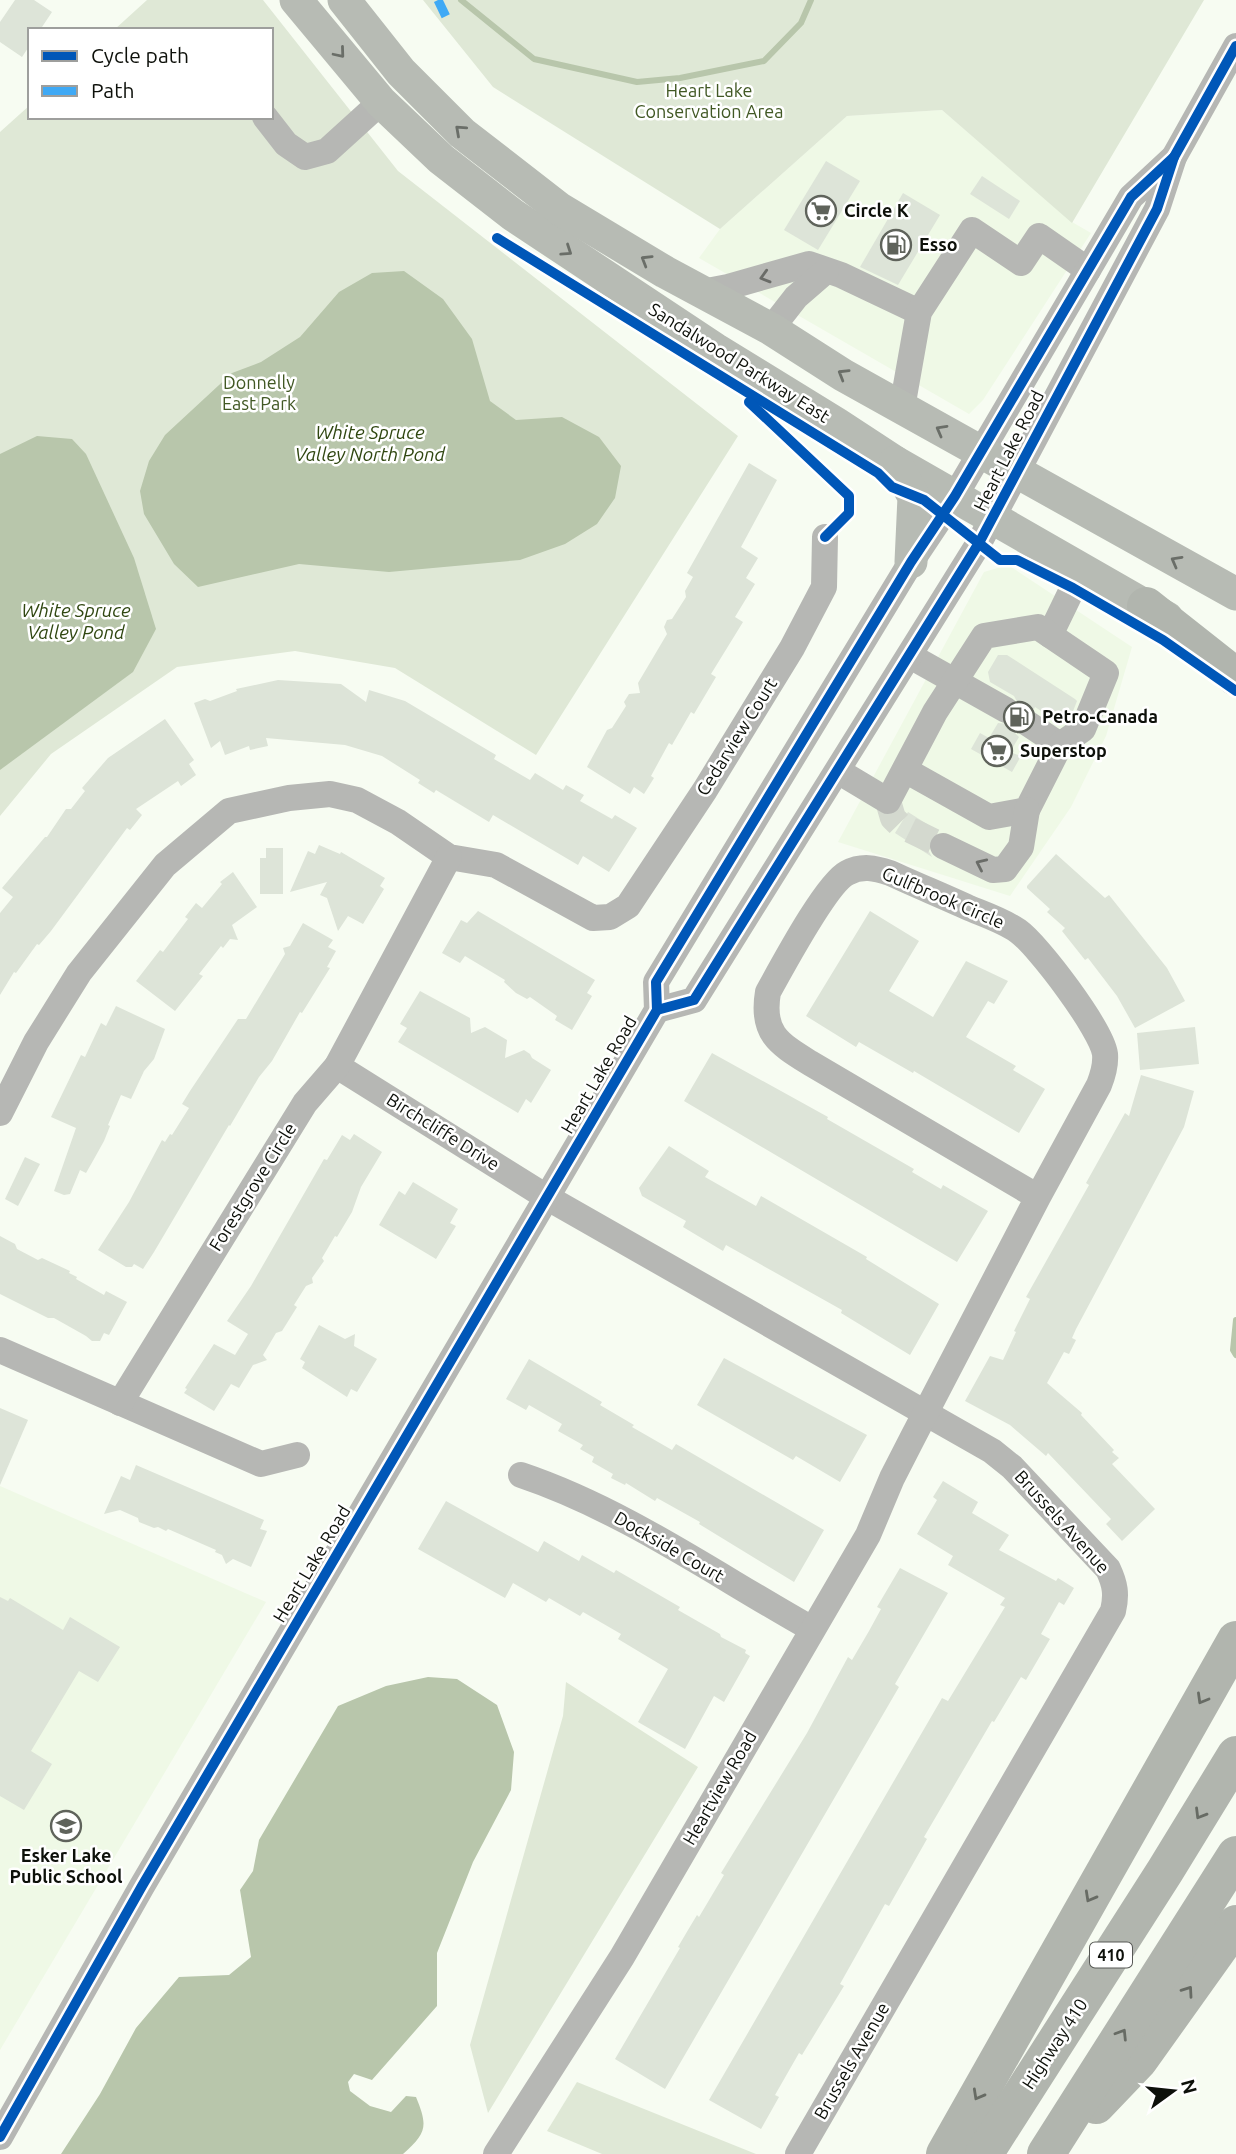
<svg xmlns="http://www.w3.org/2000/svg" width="1236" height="2154" font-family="Ubuntu,sans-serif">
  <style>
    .built { fill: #eff9e6 }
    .green { fill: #dfe8d6 }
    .water { fill: #b8c6ab }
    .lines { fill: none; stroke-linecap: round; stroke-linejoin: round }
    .stream { stroke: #b8c6ab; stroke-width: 6 }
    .building { fill: #dde4d8 }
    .minor-tunnel { stroke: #d4d9cf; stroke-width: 26; stroke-dasharray: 26 13; stroke-linecap: butt }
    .minor { stroke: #b6b7b4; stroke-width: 26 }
    .major { stroke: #b7bbb4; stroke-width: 33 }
    .highway { stroke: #b1b5ae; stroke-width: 38 }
    .quiet { stroke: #3fa9f5; stroke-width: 9; stroke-dasharray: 18 9; stroke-linecap: butt }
    .cycleway-casing { stroke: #fff; stroke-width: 15 }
    .cycleway { stroke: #0057b8; stroke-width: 10 }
    .oneway { stroke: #6a6e68 }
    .oneway2 { stroke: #6a6c68 }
    .oneway3 { stroke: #676b64 }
    .labels { text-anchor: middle; stroke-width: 5; stroke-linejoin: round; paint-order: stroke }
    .shield { fill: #fff; stroke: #565854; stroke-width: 2 }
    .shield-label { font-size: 16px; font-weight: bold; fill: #0d100a }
    .park-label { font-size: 18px; fill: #415824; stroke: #fff }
    .poi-label { font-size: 18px; font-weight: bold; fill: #0d100a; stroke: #fff; text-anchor: start }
    .street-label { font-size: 18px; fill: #0d100a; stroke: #fff }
    .water-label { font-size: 19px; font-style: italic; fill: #304711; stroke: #fff }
  </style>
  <rect width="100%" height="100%" fill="#f7fcf2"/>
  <g class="built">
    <path d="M 942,110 L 1072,222 L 1091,233 L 983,400 L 969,414 L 699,258 L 720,229 L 847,116 Z"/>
    <path d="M 1008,565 L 1132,647 L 1106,736 L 1071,807 L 1010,896 L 838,842 L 984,572 Z"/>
    <path d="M 0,1486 L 266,1602 L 0,2050 Z"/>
  </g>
  <g class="green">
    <path d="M 147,0 L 263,0 L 398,171 L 738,436 L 536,755 L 395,668 L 295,651 L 177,667 L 51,754 L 0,816 L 0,132 L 30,105 L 30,117 L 271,117 L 271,30 L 114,30 Z"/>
    <path d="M 423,0 L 1204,0 L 1072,223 L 942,110 L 847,116 L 720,229 L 493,87 Z"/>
    <path d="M 566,1682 L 698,1767 L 488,2113 L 470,2045 L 563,1716 Z"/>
    <path d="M 577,2082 L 756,2154 L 602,2154 L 547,2131 Z"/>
  </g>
  <g class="water">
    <path d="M 404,271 L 443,299 L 472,339 L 490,401 L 516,420 L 562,417 L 599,437 L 621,466 L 615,498 L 597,524 L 565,544 L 520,560 L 389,572 L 299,564 L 198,587 L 174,564 L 144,514 L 140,491 L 149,461 L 165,435 L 232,373 L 261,362 L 300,337 L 339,292 L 372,273 Z"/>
    <path d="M 37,436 L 72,439 L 86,454 L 134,558 L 156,629 L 133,672 L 0,770 L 0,454 Z"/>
    <path d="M 428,1677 L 457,1679 L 497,1705 L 514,1752 L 511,1790 L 473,1862 L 437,1953 L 437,2006 L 372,2080 L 354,2074 L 348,2082 L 350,2091 L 370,2106 L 391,2112 L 406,2096 L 416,2097 C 428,2126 427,2133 403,2154 L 61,2154 L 100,2094 L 136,2028 L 179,1977 L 229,1975 L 251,1957 L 240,1890 L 253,1871 L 259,1840 L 338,1706 L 386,1686 Z"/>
  </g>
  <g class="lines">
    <g class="stream">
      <path d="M 461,0 L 534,59 L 637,82 L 680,78 L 764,61 L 801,23 L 811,0"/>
      <path d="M 1236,1320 L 1233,1350 L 1236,1355"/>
    </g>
  </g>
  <g class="building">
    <path d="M 15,0 L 34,0 L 52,12 L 40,30 L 30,30 L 30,45 L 22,57 L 0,42 L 0,22 Z"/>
    <path d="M 826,161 L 860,181 L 818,250 L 784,230 Z"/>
    <path d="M 982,176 L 1020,201 L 1009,219 L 970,194 Z"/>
    <path d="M 903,193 L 940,215 L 898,285 L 860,267 Z"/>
    <path d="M 749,463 L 777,480 L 741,547 L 758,558 L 746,578 L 755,584 L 735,617 L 743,622 L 711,674 L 716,677 L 694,714 L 691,712 L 672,745 L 669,743 L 651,776 L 654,778 L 644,794 L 634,787 L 630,794 L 587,767 L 607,730 L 612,728 L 626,706 L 624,702 L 629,694 L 640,693 L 638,683 L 667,634 L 664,627 L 667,620 L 672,619 L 686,597 L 685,591 L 693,577 L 687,573 Z"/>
    <path d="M 998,655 L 1007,655 L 1075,699 L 1077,701 L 1070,719 L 1061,724 L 1035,707 L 1034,709 L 1021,709 L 1014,696 L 990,682 L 988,672 Z"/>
    <path d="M 278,680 L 341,684 L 366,702 L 369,690 L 405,701 L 496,755 L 494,759 L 530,780 L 535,773 L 563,790 L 566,785 L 584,795 L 580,801 L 612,819 L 615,815 L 637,828 L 609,872 L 583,856 L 578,865 L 493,815 L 489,822 L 436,790 L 434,793 L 418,783 L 420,780 L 382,756 L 345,745 L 266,738 L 268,746 L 250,750 L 249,746 L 225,755 L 220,741 L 211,748 L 194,703 L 205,699 L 210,701 L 237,691 L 236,689 Z"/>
    <path d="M 165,719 L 194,760 L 189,764 L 196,775 L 181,786 L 178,781 L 136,809 L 142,815 L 130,830 L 127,828 L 51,931 L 39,945 L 37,944 L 16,973 L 14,972 L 0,995 L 0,913 L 13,897 L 2,888 L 45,837 L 47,837 L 66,809 L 71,809 L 85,791 L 82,788 L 108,758 Z"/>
    <path d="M 998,723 L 1012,724 L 1013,731 L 1019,737 L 1010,752 L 1021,756 L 1012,772 L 971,749 L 980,733 L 989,738 Z"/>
    <path d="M 908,812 L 938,831 L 929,840 L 927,848 L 932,857 L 895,833 Z"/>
    <path d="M 319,845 L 340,854 L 341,852 L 385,878 L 380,886 L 384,889 L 363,924 L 348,916 L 338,931 L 327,898 L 320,895 L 327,882 L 290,892 L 308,851 L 315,854 Z"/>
    <path d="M 266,848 L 283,848 L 283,894 L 260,894 L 260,858 L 266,858 Z"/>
    <path d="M 1056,854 L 1105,898 L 1109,895 L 1167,968 L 1185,1001 L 1135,1028 L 1117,996 L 1088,958 L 1085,960 L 1062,931 L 1065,928 L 1047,912 L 1050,909 L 1027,888 L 1027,886 Z"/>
    <path d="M 233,872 L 257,907 L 232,925 L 238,940 L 230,939 L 223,948 L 221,946 L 199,974 L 203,976 L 175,1011 L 136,981 L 160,950 L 163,952 L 188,919 L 185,917 L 196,903 L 202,908 L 222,884 L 220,882 Z"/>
    <path d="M 478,911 L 595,980 L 587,993 L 592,996 L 572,1030 L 555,1020 L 557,1016 L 530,997 L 527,999 L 516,993 L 504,982 L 505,980 L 465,956 L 460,963 L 442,953 L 461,920 L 467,923 Z"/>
    <path d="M 870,911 L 919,941 L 889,991 L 933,1017 L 966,961 L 1008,981 L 994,1004 L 988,1001 L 966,1037 L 1016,1066 L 1013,1070 L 1045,1089 L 1019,1133 L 914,1071 L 913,1073 L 859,1042 L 856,1047 L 806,1016 Z"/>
    <path d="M 303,923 L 333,940 L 328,947 L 336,951 L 327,967 L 330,968 L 302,1013 L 300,1012 L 272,1061 L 259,1077 L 230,1126 L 229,1125 L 154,1252 L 143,1269 L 134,1264 L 132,1267 L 126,1267 L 98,1250 L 129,1202 L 162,1140 L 165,1142 L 170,1134 L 172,1135 L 189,1108 L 182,1104 L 190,1091 L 238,1019 L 246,1019 L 285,954 L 283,948 L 290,946 Z"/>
    <path d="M 420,991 L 470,1018 L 471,1033 L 485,1027 L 507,1040 L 505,1058 L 524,1050 L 530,1054 L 532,1058 L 551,1070 L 531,1103 L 526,1099 L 518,1113 L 398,1042 L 407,1028 L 400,1024 Z"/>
    <path d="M 116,1006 L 165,1029 L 154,1059 L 144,1071 L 131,1099 L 121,1095 L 108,1125 L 110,1126 L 104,1141 L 94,1159 L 86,1173 L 80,1170 L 70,1194 L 64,1195 L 54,1191 L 76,1128 L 51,1117 L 81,1055 L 85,1057 L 101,1023 L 106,1026 Z"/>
    <path d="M 1195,1027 L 1199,1064 L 1140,1070 L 1137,1033 Z"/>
    <path d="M 712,1053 L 828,1117 L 827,1119 L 914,1169 L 912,1172 L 941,1189 L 943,1185 L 988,1211 L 957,1262 L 684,1101 Z"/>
    <path d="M 1141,1075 L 1194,1091 L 1184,1127 L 1076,1329 L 1072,1338 L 1076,1340 L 1069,1354 L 1064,1352 L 1047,1383 L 1082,1413 L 1081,1415 L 1114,1450 L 1112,1452 L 1119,1458 L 1112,1464 L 1155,1509 L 1122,1541 L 1106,1524 L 1111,1519 L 1048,1453 L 1046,1456 L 1010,1425 L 965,1401 L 990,1356 L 1003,1360 L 1016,1332 L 1014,1331 L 1030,1299 L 1026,1297 L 1089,1185 L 1086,1183 L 1125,1113 L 1129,1116 Z"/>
    <path d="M 354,1134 L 382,1152 L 361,1187 L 352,1212 L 337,1237 L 335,1236 L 322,1258 L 324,1261 L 312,1278 L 313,1283 L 306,1286 L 294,1305 L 297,1307 L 282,1331 L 276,1333 L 263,1355 L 267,1360 L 253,1365 L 239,1388 L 231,1384 L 214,1411 L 184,1393 L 187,1389 L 185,1388 L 214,1344 L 235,1355 L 248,1334 L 227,1321 L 251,1286 L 324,1159 L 327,1160 L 342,1135 L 350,1140 Z"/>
    <path d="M 669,1146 L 709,1171 L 705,1177 L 756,1206 L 761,1196 L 867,1257 L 866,1259 L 939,1304 L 910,1355 L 841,1313 L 842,1310 L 726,1245 L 723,1251 L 683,1227 L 686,1221 L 642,1196 L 639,1188 Z"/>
    <path d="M 25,1157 L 40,1164 L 18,1206 L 5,1199 Z"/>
    <path d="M 413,1182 L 458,1209 L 450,1223 L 456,1226 L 436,1259 L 379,1225 L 399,1191 L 405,1195 Z"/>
    <path d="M 0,1236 L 15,1244 L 17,1249 L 38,1260 L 42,1258 L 70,1271 L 69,1273 L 77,1277 L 76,1279 L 104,1295 L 106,1291 L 127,1302 L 109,1335 L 104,1333 L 100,1341 L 92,1341 L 86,1336 L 54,1318 L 48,1318 L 0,1294 Z"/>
    <path d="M 319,1325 L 345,1339 L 355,1334 L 354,1346 L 377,1359 L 357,1392 L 351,1389 L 347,1397 L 302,1368 L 305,1362 L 300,1359 Z"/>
    <path d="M 724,1358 L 867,1435 L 840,1482 L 796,1456 L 793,1460 L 697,1405 Z"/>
    <path d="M 529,1359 L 602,1402 L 600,1405 L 634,1425 L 632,1427 L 672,1450 L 676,1444 L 824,1530 L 794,1582 L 699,1524 L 700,1522 L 657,1498 L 655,1501 L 626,1483 L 625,1485 L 611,1478 L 613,1474 L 592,1462 L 594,1457 L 580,1449 L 583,1445 L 558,1431 L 562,1424 L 529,1405 L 526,1410 L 506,1399 Z"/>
    <path d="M 0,1408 L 28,1420 L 0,1485 Z"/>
    <path d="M 136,1465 L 264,1520 L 260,1529 L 267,1531 L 251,1567 L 233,1559 L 226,1564 L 222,1555 L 215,1552 L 216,1550 L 168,1529 L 166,1531 L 158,1527 L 154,1528 L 139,1522 L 138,1518 L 120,1510 L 104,1514 L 121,1476 L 130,1480 Z"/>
    <path d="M 943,1481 L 978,1502 L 972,1513 L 1009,1535 L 999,1550 L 1056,1581 L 1058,1578 L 1074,1588 L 1064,1605 L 1059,1602 L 1041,1634 L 1050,1639 L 1026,1680 L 1021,1677 L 994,1722 L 992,1721 L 924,1837 L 927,1839 L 889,1906 L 885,1904 L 840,1984 L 844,1986 L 802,2055 L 799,2053 L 775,2095 L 779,2097 L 761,2129 L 709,2100 L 942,1698 L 948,1701 L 1005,1607 L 1000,1605 L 1005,1598 L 948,1565 L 953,1556 L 917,1534 L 937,1500 L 933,1497 Z"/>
    <path d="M 446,1501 L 538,1552 L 544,1541 L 579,1561 L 582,1555 L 614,1573 L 616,1570 L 680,1607 L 678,1610 L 720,1634 L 721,1637 L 746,1650 L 745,1653 L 750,1656 L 724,1702 L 714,1696 L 685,1749 L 638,1722 L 668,1669 L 618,1639 L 621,1634 L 583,1612 L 580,1616 L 549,1598 L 546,1602 L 513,1583 L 505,1598 L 418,1549 Z"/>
    <path d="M 900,1568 L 948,1593 L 895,1684 L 899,1687 L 665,2089 L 615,2059 L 680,1948 L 678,1947 L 688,1930 L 697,1915 L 699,1917 L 724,1875 L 721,1873 L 807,1733 L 848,1657 L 852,1660 L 869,1631 L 881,1609 L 877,1607 Z"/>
    <path d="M 0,1597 L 8,1601 L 10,1598 L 63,1630 L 70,1617 L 120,1647 L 98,1682 L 79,1671 L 31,1751 L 52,1764 L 24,1810 L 0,1796 Z"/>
  </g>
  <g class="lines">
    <path class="minor-tunnel" d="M 888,801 L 893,818 L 900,825 L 943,846"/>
    <g class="minor">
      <path d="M 265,117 L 286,144 L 305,157 L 327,151 L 381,102"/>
      <path d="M 702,292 L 728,287 L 809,264 L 841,275 L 919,312"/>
      <path d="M 771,329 L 796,297 L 826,271"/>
      <path d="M 902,408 L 919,312 L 972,230 L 1021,263 L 1039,236 L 1088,270"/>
      <path d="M 1050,635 L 1082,569"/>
      <path d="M 910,656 L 1006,710"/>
      <path d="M 1027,723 L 1060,745"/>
      <path d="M 838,771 L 888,801 L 935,712 L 984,636 L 1038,627 L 1106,673 L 1083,729 L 1060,745 L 1027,810 L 989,817 L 905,770"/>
      <path d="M 943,846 L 993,870 L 1005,869 L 1021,847 L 1027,810"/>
      <path d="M 657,1010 L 694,1000 L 979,543 L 1157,209 L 1174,157 L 1236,46"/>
      <path d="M 337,1066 L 548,1198 L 992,1451 L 1012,1467 L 1108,1569 C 1115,1584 1117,1594 1113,1611 L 798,2154"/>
      <path d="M 0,1113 L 36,1042 L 79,973 L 165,865 L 229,811 L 289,798 L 330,794 L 357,800 L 398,822 L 449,857 L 496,865 L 593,918 L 610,917 L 628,906 L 705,790 L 792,648 L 824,587 L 825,537"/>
      <path d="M 0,1350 L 261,1464 L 297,1455"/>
      <path d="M 120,1403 L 305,1103 L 337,1066 L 449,857"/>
      <path d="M 521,1475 C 625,1510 717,1576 812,1629"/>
      <path d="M 0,2137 L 142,1886 L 657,1010 L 656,982 L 911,562 L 955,496 L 1131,197 L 1174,157"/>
      <path d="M 496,2154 L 622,1957 L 868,1535 L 892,1478 L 913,1437 L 1038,1197 L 1099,1085 C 1103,1075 1106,1065 1105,1054 C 1102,1030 1038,945 1018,931 C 1004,921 986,915 969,908 C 943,896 916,885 890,873 C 875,868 862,865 847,873 C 826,884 782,967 768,992 C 761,1033 778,1043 810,1063 L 1038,1197"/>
    </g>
    <g class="major">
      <path d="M 296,0 L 381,102 L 441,159 L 513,215 L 715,349 L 837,424 L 895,462 L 1167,618"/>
      <path d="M 344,0 L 401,72 L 462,133 L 560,209 L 665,272 L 771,329 L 843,375 L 1236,594"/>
      <path d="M 895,462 L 914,497 L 911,562"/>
    </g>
    <g class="highway">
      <path d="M 1146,606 L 1236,677"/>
      <path d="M 1096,2105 L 1139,2060 L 1236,1924"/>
      <path d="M 945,2154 L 1236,1640"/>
      <path d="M 984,2154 L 1165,1871 L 1236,1755"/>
      <path d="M 1046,2154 L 1236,1855"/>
    </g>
    <path class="quiet" d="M 438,0 L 449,23"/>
    <g class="cycleway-casing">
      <g id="cycleway">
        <path d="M 497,238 L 878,473 L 892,487 L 924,500 L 1000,560 L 1017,560 L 1073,588 L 1163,640 L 1236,691"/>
        <path d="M 749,402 L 849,496 L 849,513 L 825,537"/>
        <path d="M 657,1010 L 694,1000 L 979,543 L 1157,209 L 1174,157 L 1236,46"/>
        <path d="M 0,2137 L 142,1886 L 657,1010 L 656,982 L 911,562 L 955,496 L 1131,197 L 1174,157"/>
      </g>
    </g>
    <use href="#cycleway" class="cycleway"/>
  </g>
  <defs><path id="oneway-chevron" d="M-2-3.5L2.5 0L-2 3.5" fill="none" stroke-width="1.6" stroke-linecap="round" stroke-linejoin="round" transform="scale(1.75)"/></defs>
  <g class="oneway">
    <use href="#oneway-chevron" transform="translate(340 53) rotate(50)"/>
    <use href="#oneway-chevron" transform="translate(460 130) rotate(-138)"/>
    <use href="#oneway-chevron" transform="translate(567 251) rotate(34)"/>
    <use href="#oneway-chevron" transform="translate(646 260) rotate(-149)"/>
    <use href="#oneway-chevron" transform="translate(843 374) rotate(-149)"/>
    <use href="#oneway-chevron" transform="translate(941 430) rotate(-151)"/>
    <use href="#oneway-chevron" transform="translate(1176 561) rotate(-151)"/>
  </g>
  <g class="oneway2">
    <use href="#oneway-chevron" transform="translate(765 277) rotate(164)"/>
    <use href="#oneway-chevron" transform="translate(981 864) rotate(-155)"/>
  </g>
  <g class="oneway3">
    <use href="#oneway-chevron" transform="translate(1202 1699) rotate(120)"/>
    <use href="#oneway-chevron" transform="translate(1200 1814) rotate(121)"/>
    <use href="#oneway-chevron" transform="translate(1090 1897) rotate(119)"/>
    <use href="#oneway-chevron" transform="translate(1188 1991) rotate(-55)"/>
    <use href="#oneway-chevron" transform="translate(1122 2034) rotate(-58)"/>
    <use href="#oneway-chevron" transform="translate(978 2095) rotate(119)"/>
  </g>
  <defs>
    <g id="supermarket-ring" transform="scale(1.575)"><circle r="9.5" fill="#fff" stroke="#5f635b" stroke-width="1.5"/><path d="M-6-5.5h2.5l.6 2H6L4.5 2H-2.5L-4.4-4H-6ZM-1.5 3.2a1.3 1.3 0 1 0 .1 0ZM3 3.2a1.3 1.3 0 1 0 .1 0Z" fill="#5f635b"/></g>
    <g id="fuel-ring" transform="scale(1.575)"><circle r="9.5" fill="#fff" stroke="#5f635b" stroke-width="1.5"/><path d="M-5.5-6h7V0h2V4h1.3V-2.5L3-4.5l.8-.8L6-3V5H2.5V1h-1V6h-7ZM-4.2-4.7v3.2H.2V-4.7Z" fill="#5f635b"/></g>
    <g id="school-ring" transform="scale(1.575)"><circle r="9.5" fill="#fff" stroke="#5f635b" stroke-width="1.5"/><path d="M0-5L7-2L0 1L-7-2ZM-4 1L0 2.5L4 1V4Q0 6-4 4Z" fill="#5f635b"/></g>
  </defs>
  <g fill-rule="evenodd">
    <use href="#supermarket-ring" x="821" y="211"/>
    <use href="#fuel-ring" x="896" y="245"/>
    <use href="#fuel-ring" x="1019" y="717"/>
    <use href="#supermarket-ring" x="997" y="751"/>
    <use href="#school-ring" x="66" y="1826"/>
  </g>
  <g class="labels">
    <rect class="shield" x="1090" y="1942.5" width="42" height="25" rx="5"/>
    <g class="shield-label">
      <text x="1111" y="1961">410</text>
    </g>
    <g class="park-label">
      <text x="709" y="97">Heart Lake<tspan x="709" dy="21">Conservation Area</tspan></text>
      <text x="259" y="389">Donnelly<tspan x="259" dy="21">East Park</tspan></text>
    </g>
    <g class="poi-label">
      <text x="844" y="217">Circle K</text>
      <text x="919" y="251">Esso</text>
      <text x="1042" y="723">Petro-Canada</text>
      <text x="1020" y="757">Superstop</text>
      <text x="66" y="1862" text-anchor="middle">Esker Lake<tspan x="66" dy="21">Public School</tspan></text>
    </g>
    <g class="street-label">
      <text transform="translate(739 363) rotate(32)" y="6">Sandalwood Parkway East</text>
      <text transform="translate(1009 451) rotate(-63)" y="6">Heart Lake Road</text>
      <text transform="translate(737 737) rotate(-58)" y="6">Cedarview Court</text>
      <text transform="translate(943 898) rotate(23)" y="6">Gulfbrook Circle</text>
      <text transform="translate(599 1075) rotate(-60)" y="6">Heart Lake Road</text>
      <text transform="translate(443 1132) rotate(32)" y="6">Birchcliffe Drive</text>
      <text transform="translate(253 1187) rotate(-58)" y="6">Forestgrove Circle</text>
      <text transform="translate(1062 1522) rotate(48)" y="6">Brussels Avenue</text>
      <text transform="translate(669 1547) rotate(30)" y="6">Dockside Court</text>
      <text transform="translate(312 1564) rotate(-59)" y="6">Heart Lake Road</text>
      <text transform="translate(720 1788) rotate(-60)" y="6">Heartview Road</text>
      <text transform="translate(1055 2044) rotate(-57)" y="6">Highway 410</text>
      <text transform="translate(852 2061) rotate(-60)" y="6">Brussels Avenue</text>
    </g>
    <g class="water-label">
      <text x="370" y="439">White Spruce<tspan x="370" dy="22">Valley North Pond</tspan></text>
      <text x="76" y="617">White Spruce<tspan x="76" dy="22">Valley Pond</tspan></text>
    </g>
  </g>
  <rect x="28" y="28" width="245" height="91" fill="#ffffff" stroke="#9e9f9d" stroke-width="2"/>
  <rect x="42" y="51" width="35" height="10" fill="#0057b8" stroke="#9e9f9d" stroke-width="2"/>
  <text x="91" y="63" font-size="21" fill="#0d100a">Cycle path</text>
  <rect x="42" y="86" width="35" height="10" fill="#3fa9f5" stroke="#9e9f9d" stroke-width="2"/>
  <text x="91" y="98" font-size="21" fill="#0d100a">Path</text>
  <g transform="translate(1173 2091) rotate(75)" stroke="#ffffff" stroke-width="5" paint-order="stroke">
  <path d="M0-5L12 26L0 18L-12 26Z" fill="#0d100a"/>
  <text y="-10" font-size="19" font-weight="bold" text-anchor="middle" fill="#0d100a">N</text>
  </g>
</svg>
